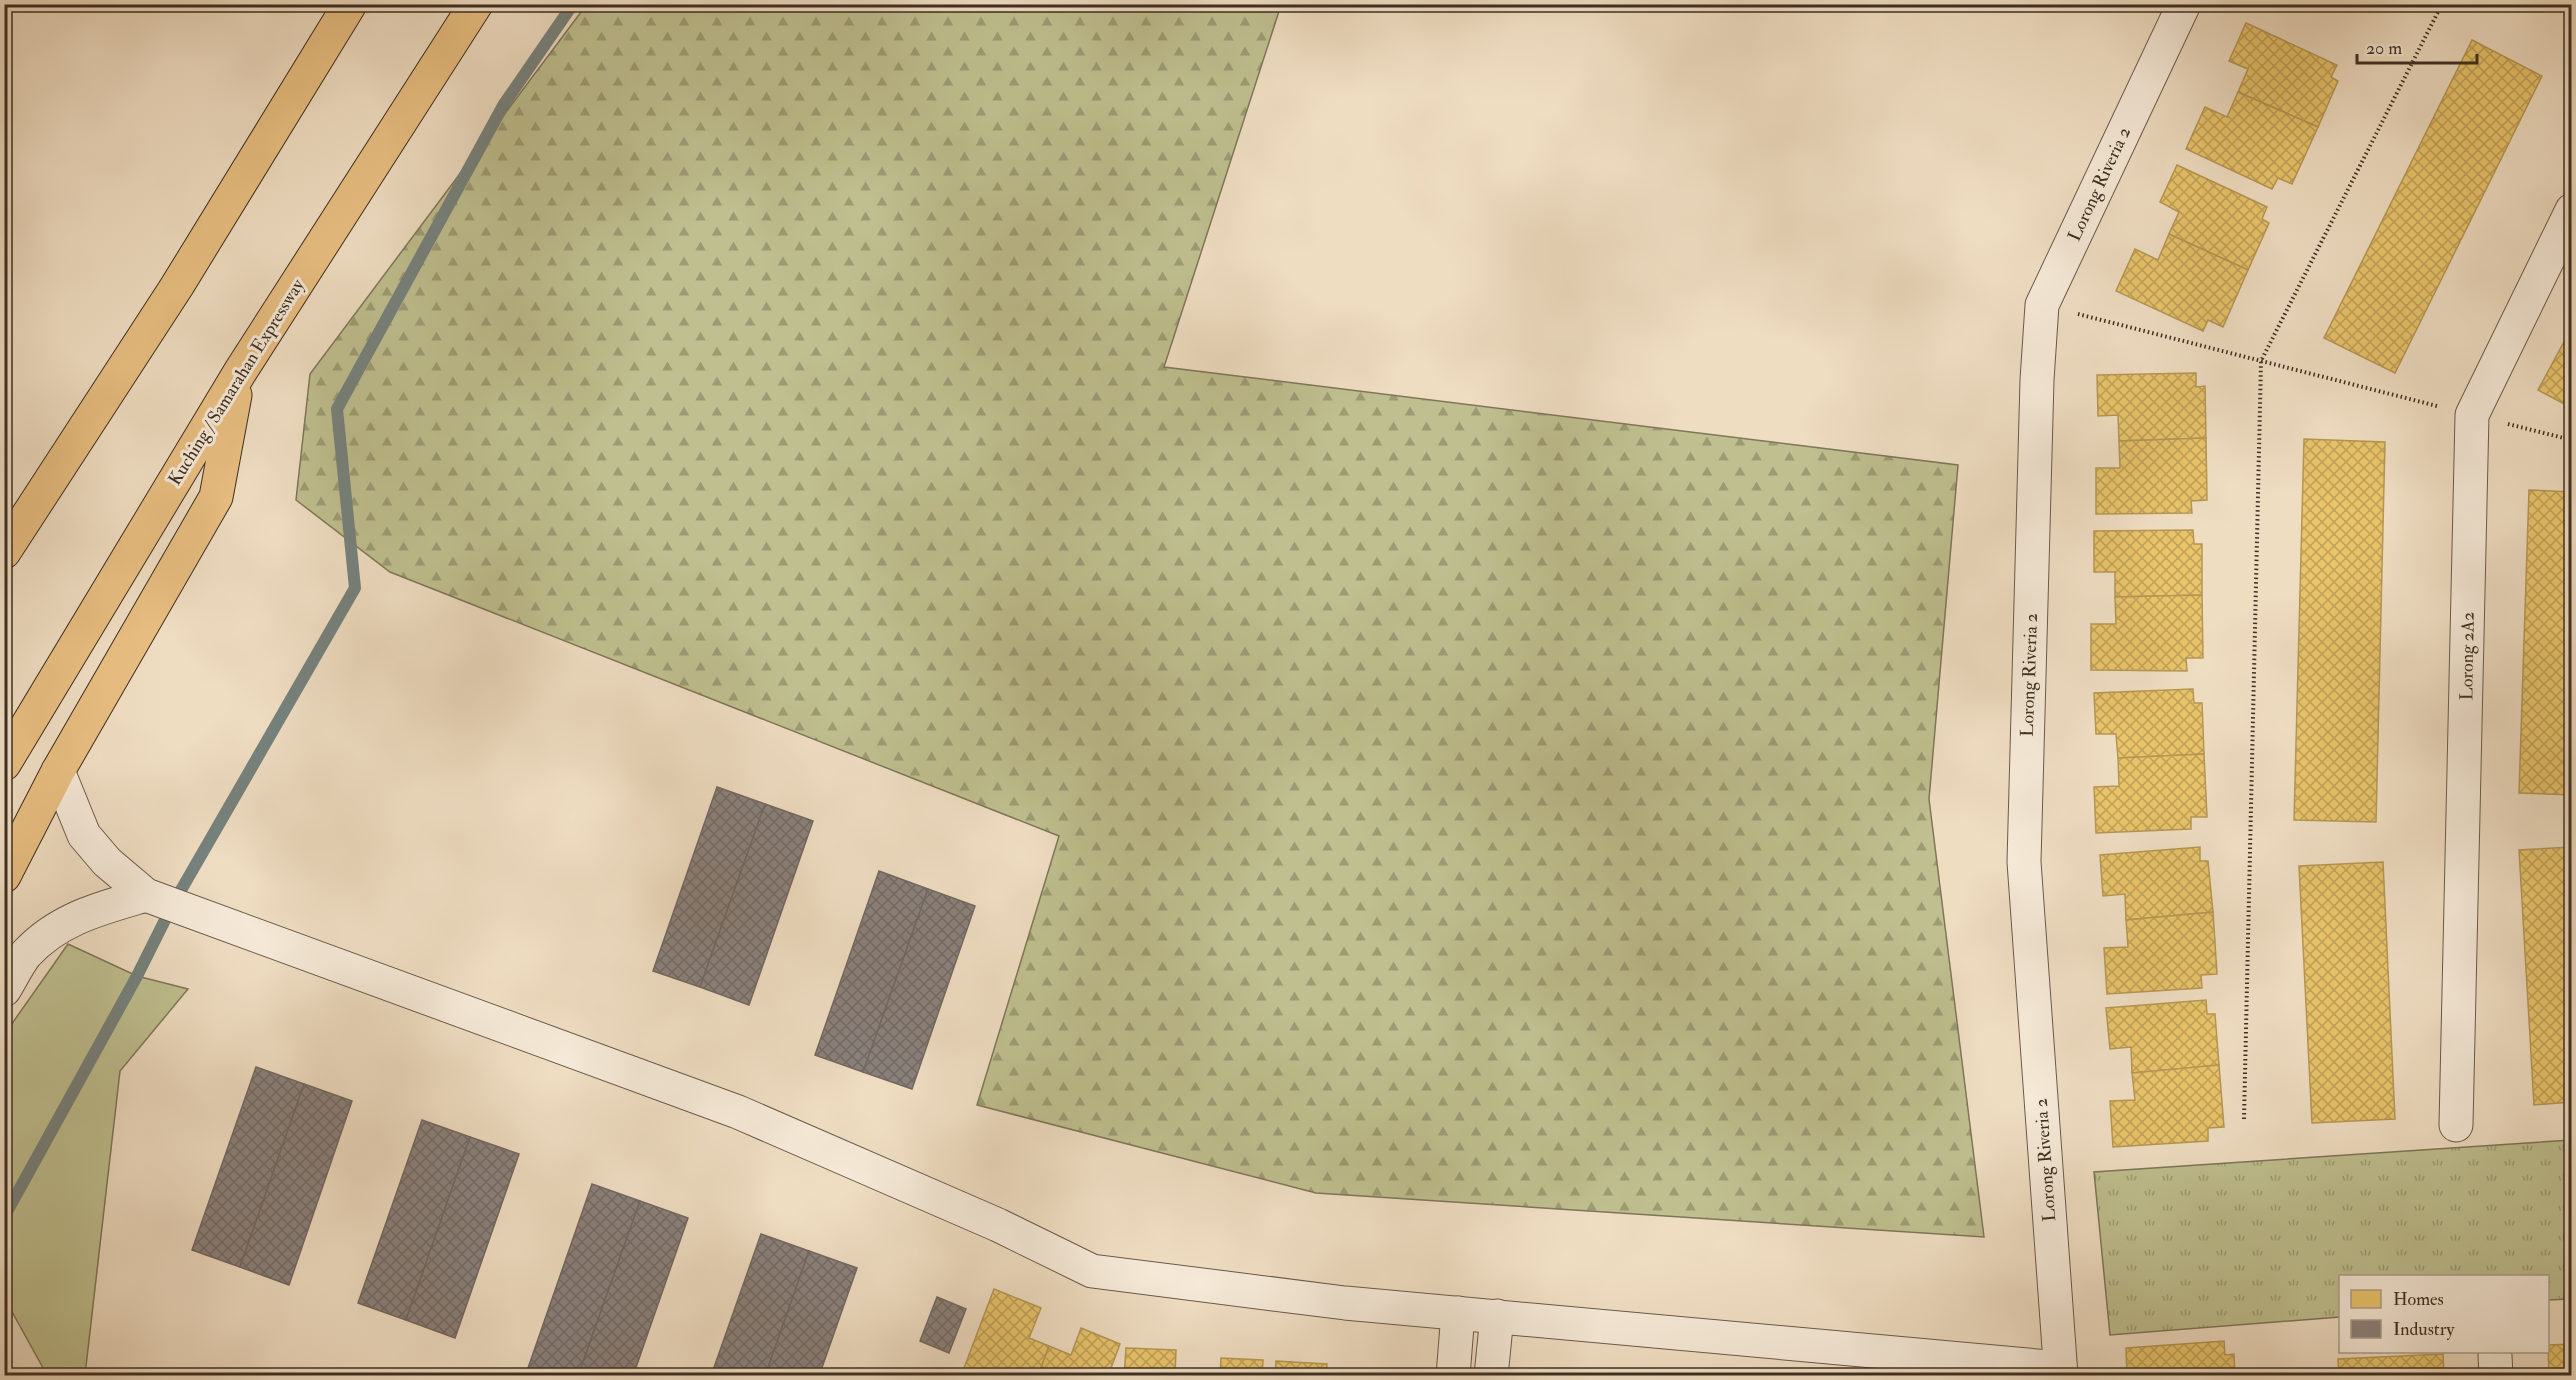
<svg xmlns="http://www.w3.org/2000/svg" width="2576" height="1380" font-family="'IM FELL Double Pica',serif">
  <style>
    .grass { fill: #bfbf8f; stroke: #7e7758; stroke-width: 1.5 }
    .forest { fill: url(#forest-firs); stroke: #7e7758; stroke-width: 1.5 }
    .park { fill: url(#park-tufts); stroke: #7e7758; stroke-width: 1.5 }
    .homes { fill: url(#homes-cross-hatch); stroke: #b59754; stroke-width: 1.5 }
    .industry { fill: url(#industry-cross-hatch); stroke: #736861; stroke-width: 1.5 }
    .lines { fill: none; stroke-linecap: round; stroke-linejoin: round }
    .stream { stroke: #76827e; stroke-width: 12 }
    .street-casing { stroke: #6a5a4a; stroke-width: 35 }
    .highway-casing { stroke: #3d2f22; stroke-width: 35 }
    .path { stroke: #3d2f22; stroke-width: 4; stroke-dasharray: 1.5 3; stroke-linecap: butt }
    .street { stroke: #f5e9d7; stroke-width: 33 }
    .highway { stroke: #e8be81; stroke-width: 33 }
    .labels { text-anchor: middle; stroke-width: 6; stroke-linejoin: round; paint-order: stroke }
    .street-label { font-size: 18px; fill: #3d2f22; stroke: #f5e9d7 }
  </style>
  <defs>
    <pattern id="forest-firs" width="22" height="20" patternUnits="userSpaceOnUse" patternTransform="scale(1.5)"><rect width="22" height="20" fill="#bfbf8f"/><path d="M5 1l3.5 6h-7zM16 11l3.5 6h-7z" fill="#9c9c74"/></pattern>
    <pattern id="park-tufts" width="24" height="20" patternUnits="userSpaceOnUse" patternTransform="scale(1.5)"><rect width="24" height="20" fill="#bfbf8f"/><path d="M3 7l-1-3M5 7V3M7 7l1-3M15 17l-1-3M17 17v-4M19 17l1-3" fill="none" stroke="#9c9c74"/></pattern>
    <pattern id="homes-cross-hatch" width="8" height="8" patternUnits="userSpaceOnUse" patternTransform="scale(1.5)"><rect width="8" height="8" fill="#e9c46a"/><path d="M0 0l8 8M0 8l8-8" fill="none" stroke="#bea057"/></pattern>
    <pattern id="industry-cross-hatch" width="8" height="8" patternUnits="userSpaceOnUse" patternTransform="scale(1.5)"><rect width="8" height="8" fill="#8a817c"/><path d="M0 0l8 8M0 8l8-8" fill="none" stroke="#726a65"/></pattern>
  </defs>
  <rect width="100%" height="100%" fill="#efddc2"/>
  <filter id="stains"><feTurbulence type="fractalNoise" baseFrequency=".00333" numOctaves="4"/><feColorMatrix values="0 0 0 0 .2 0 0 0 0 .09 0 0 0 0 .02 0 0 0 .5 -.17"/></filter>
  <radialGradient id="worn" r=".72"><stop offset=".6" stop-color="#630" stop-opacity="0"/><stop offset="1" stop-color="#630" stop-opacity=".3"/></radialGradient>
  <path class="grass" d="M 68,944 L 137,976 L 188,989 L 120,1071 L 85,1375 L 47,1375 L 5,1299 L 4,1035 Z"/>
  <path class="forest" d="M 587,4 L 1281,5 L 1164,367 L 1958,465 L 1929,799 L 1984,1237 L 1316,1193 L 977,1105 L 1059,836 L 390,572 L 296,500 L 310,374 Z"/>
  <path class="park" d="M 2571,1140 L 2571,1299 L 2548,1300 L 2548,1276 L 2340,1276 L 2340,1317 L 2110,1335 L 2094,1172 Z"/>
  <g class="homes">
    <path d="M 2246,23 L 2337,65 L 2331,77 L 2338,81 L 2318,127 L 2238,92 L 2248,69 L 2229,61 Z"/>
    <path d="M 2472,40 L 2542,76 L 2395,373 L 2324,338 Z"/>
    <path d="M 2238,92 L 2318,127 L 2292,184 L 2278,178 L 2272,189 L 2186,149 L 2205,107 L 2227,117 Z"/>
    <path d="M 2177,165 L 2267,207 L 2262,219 L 2269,223 L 2248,270 L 2169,234 L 2179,212 L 2160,202 Z"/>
    <path d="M 2169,234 L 2248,270 L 2223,327 L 2208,320 L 2203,331 L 2116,291 L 2135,249 L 2158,260 Z"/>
    <path d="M 2572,327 L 2572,408 L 2538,390 Z"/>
    <path d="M 2196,373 L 2196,387 L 2205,386 L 2206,438 L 2119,441 L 2118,415 L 2098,416 L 2097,375 Z"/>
    <path d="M 2206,438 L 2207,500 L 2191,501 L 2192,513 L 2096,514 L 2096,468 L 2120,468 L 2119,441 Z"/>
    <path d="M 2304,439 L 2385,442 L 2376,822 L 2294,820 Z"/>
    <path d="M 2529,490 L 2572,492 L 2572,795 L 2519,793 Z"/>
    <path d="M 2193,530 L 2194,544 L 2202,544 L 2202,595 L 2115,597 L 2115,572 L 2094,572 L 2094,531 Z"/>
    <path d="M 2202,595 L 2203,658 L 2186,658 L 2187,671 L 2091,670 L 2091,624 L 2116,624 L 2115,597 Z"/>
    <path d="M 2193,689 L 2194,703 L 2202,703 L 2204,754 L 2118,758 L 2116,734 L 2096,734 L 2094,693 Z"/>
    <path d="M 2204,754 L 2207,817 L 2191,817 L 2191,829 L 2096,833 L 2094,787 L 2119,786 L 2118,758 Z"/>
    <path d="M 2200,847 L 2200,861 L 2208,861 L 2213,912 L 2126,920 L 2125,894 L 2103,896 L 2100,855 Z"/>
    <path d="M 2572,847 L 2572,1102 L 2534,1105 L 2519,850 Z"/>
    <path d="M 2383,862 L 2395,1119 L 2312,1123 L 2299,866 Z"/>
    <path d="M 2213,912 L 2217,974 L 2201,975 L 2202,988 L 2107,994 L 2104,948 L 2128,947 L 2126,920 Z"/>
    <path d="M 2206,1000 L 2207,1014 L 2215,1014 L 2219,1065 L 2132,1073 L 2131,1047 L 2110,1049 L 2106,1008 Z"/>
    <path d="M 2219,1065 L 2224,1127 L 2208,1128 L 2208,1141 L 2113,1147 L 2110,1101 L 2135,1100 L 2132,1073 Z"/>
    <path d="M 994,1289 L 1041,1308 L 1029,1338 L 1049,1346 L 1038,1376 L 961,1376 Z"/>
    <path d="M 1081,1328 L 1120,1344 L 1108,1376 L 1038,1376 L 1049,1346 L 1071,1355 Z"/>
    <path d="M 2224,1341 L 2225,1355 L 2234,1354 L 2235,1376 L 2127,1376 L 2126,1348 Z"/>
    <path d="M 2572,1344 L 2572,1376 L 2549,1376 L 2548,1345 Z"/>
    <path d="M 1126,1348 L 1176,1350 L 1175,1376 L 1124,1376 Z"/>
    <path d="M 2443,1354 L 2444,1376 L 2339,1376 L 2338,1359 Z"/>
    <path d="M 1221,1358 L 1263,1360 L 1262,1376 L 1220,1376 Z"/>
    <path d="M 1276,1361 L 1327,1364 L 1326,1376 L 1275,1376 Z"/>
    <path d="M 1371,1371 L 1413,1373 L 1413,1376 L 1371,1376 Z"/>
  </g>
  <g class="industry">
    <path d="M 717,787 L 765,804 L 700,987 L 653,971 Z"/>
    <path d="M 765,804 L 813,821 L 749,1005 L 700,987 Z"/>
    <path d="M 879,871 L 928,889 L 863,1072 L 815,1055 Z"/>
    <path d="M 928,889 L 975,906 L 912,1089 L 863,1072 Z"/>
    <path d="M 256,1067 L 304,1084 L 240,1267 L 192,1250 Z"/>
    <path d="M 304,1084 L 352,1101 L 289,1285 L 240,1267 Z"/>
    <path d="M 422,1120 L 470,1137 L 406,1320 L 358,1303 Z"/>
    <path d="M 470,1137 L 519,1154 L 455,1338 L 406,1320 Z"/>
    <path d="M 592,1184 L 640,1201 L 578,1376 L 550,1376 L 528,1368 Z"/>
    <path d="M 640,1201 L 688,1218 L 633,1376 L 578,1376 Z"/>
    <path d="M 761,1234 L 809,1251 L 765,1376 L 711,1376 Z"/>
    <path d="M 809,1251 L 857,1268 L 819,1376 L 765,1376 Z"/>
    <path d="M 937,1297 L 966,1309 L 949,1353 L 920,1341 Z"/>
  </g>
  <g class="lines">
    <path class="stream" d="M 4,1217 L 137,976 L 173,904 L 355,588 L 337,409 L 504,104 L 573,4"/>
    <g class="street-casing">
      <g id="street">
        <path d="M 58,771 L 84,835 L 107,862 L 146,895 L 738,1112 L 998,1225 L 1092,1271 L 1345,1303 L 2060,1368"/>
        <path d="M 4,990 C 11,979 18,964 26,954 C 59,918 102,908 146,895"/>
        <path d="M 2456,1125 L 2472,415 L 2572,210"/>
        <path d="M 2495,1356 L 2496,1376"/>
        <path d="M 1453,1376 L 1458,1313"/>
        <path d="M 1491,1376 L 1497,1316"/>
        <path d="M 2061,1376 L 2024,862 L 2037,380 L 2042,305 L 2184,4"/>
      </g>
    </g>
    <g class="highway-casing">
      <g id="highway">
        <path d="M 4,552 L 177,286 L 350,4"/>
        <path d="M 4,764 L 240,372 L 476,4"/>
        <path d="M 4,876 L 58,771 L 216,497 L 235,395"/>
      </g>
    </g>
    <g class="path">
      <path d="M 2078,314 L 2437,406"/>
      <path d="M 2508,424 L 2572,440"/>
      <path d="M 2244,1119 L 2261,361 L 2442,4"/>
    </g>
    <use href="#street" class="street"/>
    <use href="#highway" class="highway"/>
  </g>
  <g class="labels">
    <g class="street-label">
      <text transform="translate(2099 184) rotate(-65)" y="6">Lorong Riveria 2</text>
      <text transform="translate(236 382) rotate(-58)" y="6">Kuching / Samarahan Expressway</text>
      <text transform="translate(2467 656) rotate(-89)" y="6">Lorong 2A2</text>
      <text transform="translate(2029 675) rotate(-88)" y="6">Lorong Riveria 2</text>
      <text transform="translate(2045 1160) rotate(-94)" y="6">Lorong Riveria 2</text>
    </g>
  </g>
  <rect width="2576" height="1380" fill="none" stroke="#efddc2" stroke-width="24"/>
  <rect x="6" y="6" width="2564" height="1368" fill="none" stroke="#3d2f22" stroke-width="3"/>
  <rect x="12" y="12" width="2552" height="1356" fill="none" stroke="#3d2f22" stroke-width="1.5"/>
  <rect x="2339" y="1275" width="210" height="78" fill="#f5e9d7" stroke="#ab9f8f" stroke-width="1.5"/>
  <rect x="2351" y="1290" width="30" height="18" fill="#e9c46a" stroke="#ab9f8f" stroke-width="1.5"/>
  <text x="2393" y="1305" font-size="18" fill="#3d2f22">Homes</text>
  <rect x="2351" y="1320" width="30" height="18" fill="#8a817c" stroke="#ab9f8f" stroke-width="1.5"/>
  <text x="2393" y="1335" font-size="18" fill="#3d2f22">Industry</text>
  <path d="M2357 54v9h120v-9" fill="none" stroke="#3d2f22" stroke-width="3"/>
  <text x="2366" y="54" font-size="18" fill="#3d2f22" stroke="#f5e9d7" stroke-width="4.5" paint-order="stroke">20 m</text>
  <rect width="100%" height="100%" filter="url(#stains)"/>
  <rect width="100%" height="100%" fill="url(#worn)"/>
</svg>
